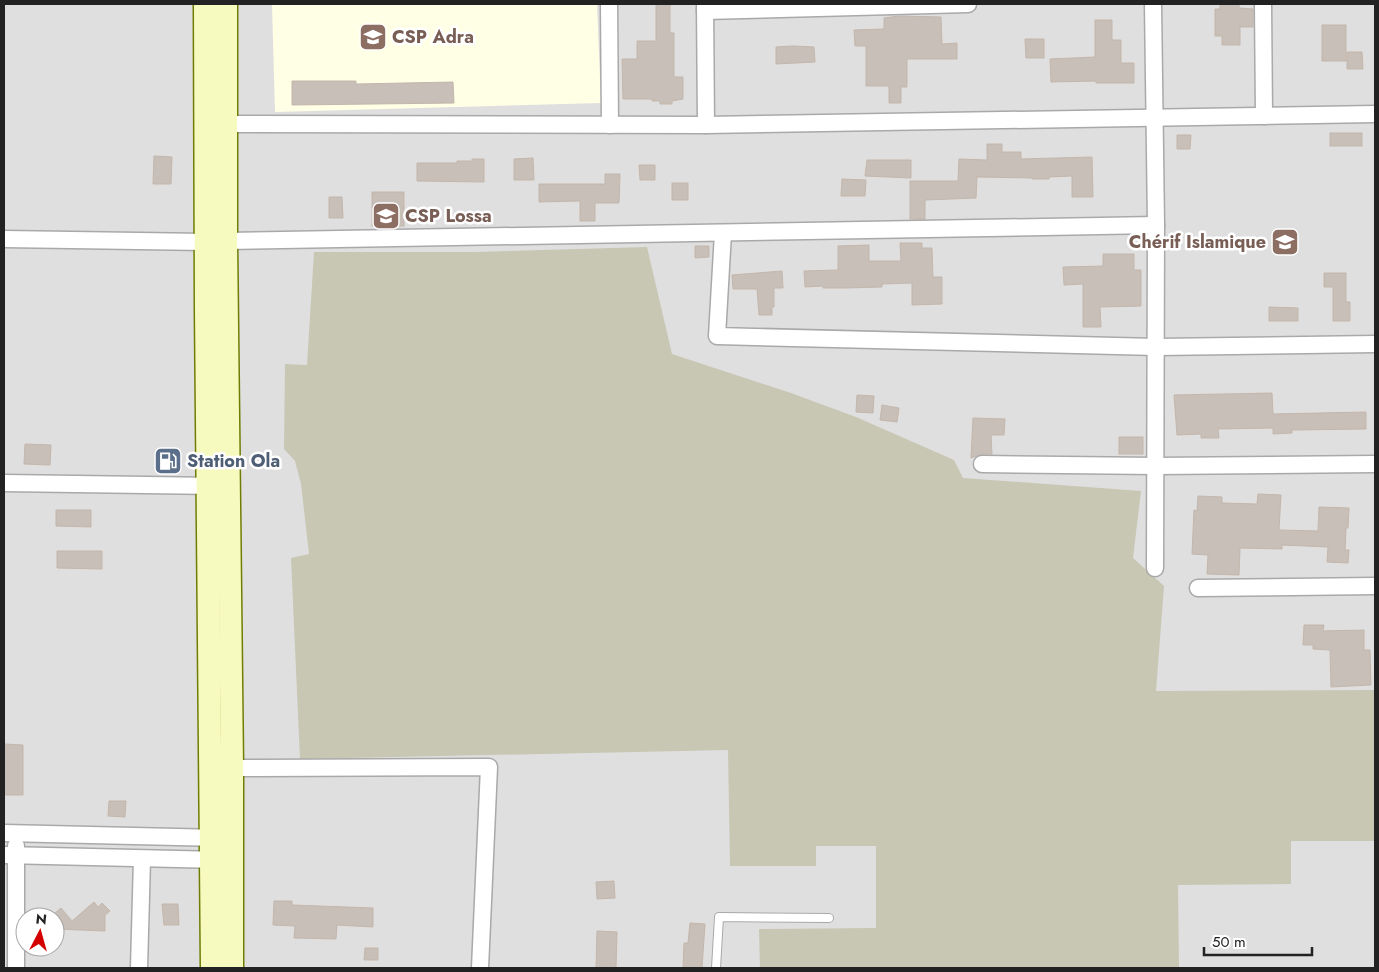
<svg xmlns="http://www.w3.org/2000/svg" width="1379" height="972" font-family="Jost,sans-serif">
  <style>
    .residential { fill: #e0dfdf; fill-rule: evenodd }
    .education { fill: #ffffe5 }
    .construction { fill: #c7c7b4 }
    .building { fill: #c7bfb8; stroke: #c4b6ab }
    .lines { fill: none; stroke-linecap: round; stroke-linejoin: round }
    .service-casing { stroke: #a9a9a9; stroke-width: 10 }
    .minor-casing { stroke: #a9a9a9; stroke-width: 19 }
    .secondary-casing { stroke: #707d05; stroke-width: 25 }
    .service { stroke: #fff; stroke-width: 8 }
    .minor { stroke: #fff; stroke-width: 16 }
    .secondary { stroke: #f7fabf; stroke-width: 22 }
    .labels { text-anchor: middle; stroke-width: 5; stroke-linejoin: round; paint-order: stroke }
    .education-label { font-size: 18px; font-weight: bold; fill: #785e54; stroke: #fff; text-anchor: start }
    .service-label { font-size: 18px; font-weight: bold; fill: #4e5e75; stroke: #fff; text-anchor: start }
  </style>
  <rect width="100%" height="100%" fill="#f2efe9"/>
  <path class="residential" d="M 4,4 L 1375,4 L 1375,968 L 4,968 ZM 25,917 L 55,917 L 55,947 L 25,947 Z"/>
  <path class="education" d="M 272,4 L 597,4 L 601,103 L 275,112 Z"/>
  <path class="construction" d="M 647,247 L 672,354 L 791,393 L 856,417 L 954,460 L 963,478 L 1141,491 L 1133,558 L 1164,586 L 1156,691 L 1375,690 L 1375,841 L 1291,841 L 1291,884 L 1178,885 L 1179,968 L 760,968 L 759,929 L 876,928 L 876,846 L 816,846 L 816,866 L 730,866 L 728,750 L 300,759 L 291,558 L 309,554 L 301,484 L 295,461 L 284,449 L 285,364 L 307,365 L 314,252 L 477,252 Z"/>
  <g class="building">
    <path d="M 656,4 L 670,4 L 670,33 L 674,33 L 674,77 L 683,77 L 683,99 L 672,101 L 672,104 L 660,104 L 660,101 L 652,101 L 652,99 L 623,99 L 622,59 L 637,59 L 637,41 L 656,41 Z"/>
    <path d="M 1220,4 L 1239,4 L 1239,8 L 1253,9 L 1253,27 L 1240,27 L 1240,45 L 1222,45 L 1222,36 L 1215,36 L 1215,9 L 1220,9 Z"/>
    <path d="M 899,16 L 941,17 L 942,44 L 957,43 L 957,59 L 907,59 L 907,87 L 901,87 L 901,103 L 889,103 L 889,86 L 866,86 L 866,46 L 855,46 L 854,30 L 884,29 L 884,18 Z"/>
    <path d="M 1095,20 L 1112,20 L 1112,40 L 1121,40 L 1121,63 L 1134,63 L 1134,83 L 1096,83 L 1096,81 L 1051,82 L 1050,59 L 1095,57 Z"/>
    <rect x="1322" y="25" width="24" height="36"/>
    <path d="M 1025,39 L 1044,39 L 1044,58 L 1026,58 Z"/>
    <path d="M 793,46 L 814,47 L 815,62 L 776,64 L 776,47 Z"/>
    <path d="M 1347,52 L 1362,52 L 1363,69 L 1347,69 Z"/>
    <path d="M 292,81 L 356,81 L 356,84 L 453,82 L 454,103 L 292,105 Z"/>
    <rect x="1330" y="133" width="32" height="13"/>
    <path d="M 1177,135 L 1191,135 L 1190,149 L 1177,149 Z"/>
    <path d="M 987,144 L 1002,144 L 1002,152 L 1021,152 L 1021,159 L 1092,157 L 1093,197 L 1072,197 L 1072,176 L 1049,177 L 1049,179 L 1032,179 L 1032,178 L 977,177 L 976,198 L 925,200 L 925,219 L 910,219 L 910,181 L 958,181 L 959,159 L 987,160 Z"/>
    <path d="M 154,156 L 172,157 L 171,184 L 153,184 Z"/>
    <path d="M 533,158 L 534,180 L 514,180 L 514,159 Z"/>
    <path d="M 472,159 L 484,159 L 484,182 L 417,181 L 417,163 L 457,163 L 457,161 L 472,161 Z"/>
    <path d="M 867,160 L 911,160 L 911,178 L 865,176 Z"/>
    <path d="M 639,165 L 655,165 L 655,180 L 640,180 Z"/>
    <path d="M 605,174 L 620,174 L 619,203 L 595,203 L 595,221 L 580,221 L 580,201 L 539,202 L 539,184 L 605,184 Z"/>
    <path d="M 842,179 L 866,180 L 865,196 L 841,196 Z"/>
    <rect x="672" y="183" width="16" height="17"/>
    <rect x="372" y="192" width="32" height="34"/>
    <path d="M 329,197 L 342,197 L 343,218 L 329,218 Z"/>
    <path d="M 900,243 L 922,243 L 922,248 L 932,248 L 933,277 L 942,277 L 942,304 L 912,305 L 912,283 L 882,284 L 882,287 L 845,288 L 823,288 L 823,286 L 805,287 L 804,271 L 838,270 L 838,246 L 869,245 L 869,261 L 901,261 Z"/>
    <path d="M 695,246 L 709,246 L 709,257 L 695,258 Z"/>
    <path d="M 1103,254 L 1134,254 L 1134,270 L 1141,270 L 1141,306 L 1100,307 L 1101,327 L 1083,327 L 1083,284 L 1064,285 L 1063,267 L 1103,266 Z"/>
    <path d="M 782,271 L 783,288 L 774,288 L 774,307 L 772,307 L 772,315 L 759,315 L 757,289 L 733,289 L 732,275 Z"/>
    <path d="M 1324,273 L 1346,273 L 1346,302 L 1350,302 L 1350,321 L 1333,321 L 1333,287 L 1324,287 Z"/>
    <path d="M 1269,307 L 1298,308 L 1298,321 L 1269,321 Z"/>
    <path d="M 1272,393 L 1273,414 L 1366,412 L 1366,429 L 1292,430 L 1292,433 L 1273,434 L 1273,428 L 1218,429 L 1219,438 L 1201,438 L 1201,434 L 1177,435 L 1174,395 Z"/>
    <path d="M 857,395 L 874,396 L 873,413 L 856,412 Z"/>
    <path d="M 882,405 L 899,408 L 897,422 L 880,420 Z"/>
    <path d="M 973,418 L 1005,419 L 1004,435 L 991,435 L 992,454 L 982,454 L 971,458 Z"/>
    <rect x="1119" y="437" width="24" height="17"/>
    <path d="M 25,444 L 51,445 L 50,465 L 24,464 Z"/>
    <path d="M 1258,494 L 1281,495 L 1279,530 L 1318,531 L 1319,507 L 1349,508 L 1348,528 L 1346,528 L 1345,550 L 1349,550 L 1348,563 L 1327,562 L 1328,547 L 1282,545 L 1282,549 L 1240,548 L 1239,575 L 1207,574 L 1208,555 L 1192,554 L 1194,510 L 1197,511 L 1198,496 L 1222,497 L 1222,503 L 1257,504 Z"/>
    <path d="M 56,510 L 91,510 L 91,527 L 56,526 Z"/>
    <path d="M 57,551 L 102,551 L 102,569 L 57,568 Z"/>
    <path d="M 1304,625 L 1324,625 L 1323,631 L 1364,630 L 1364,650 L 1370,650 L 1371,685 L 1331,687 L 1330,650 L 1313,649 L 1313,645 L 1303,645 Z"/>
    <path d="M 4,744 L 23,745 L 23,795 L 4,795 Z"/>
    <path d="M 109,801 L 126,801 L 125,817 L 108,816 Z"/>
    <path d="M 614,881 L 615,898 L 597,899 L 596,882 Z"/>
    <path d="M 274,901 L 292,901 L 292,905 L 373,908 L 373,927 L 337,925 L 336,939 L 294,938 L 295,926 L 273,925 Z"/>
    <path d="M 94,902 L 98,907 L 102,903 L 110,911 L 105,915 L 105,931 L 55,929 L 55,913 L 61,908 L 72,921 Z"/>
    <path d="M 162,904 L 178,904 L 179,925 L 164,925 Z"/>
    <path d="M 690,923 L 705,924 L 702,968 L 683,968 L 684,943 L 688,943 Z"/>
    <path d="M 597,931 L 617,932 L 616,968 L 596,968 Z"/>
    <path d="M 365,948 L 378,948 L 378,960 L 364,960 Z"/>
  </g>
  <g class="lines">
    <g class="service-casing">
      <path id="service" d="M 716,968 L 719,917 L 829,918"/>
    </g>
    <g class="minor-casing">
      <g id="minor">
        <path d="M 609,4 L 610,125"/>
        <path d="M 705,4 L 706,125"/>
        <path d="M 1153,4 L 1156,225 L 1155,568"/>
        <path d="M 1263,4 L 1264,116"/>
        <path d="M 705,11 L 968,4"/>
        <path d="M 216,124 L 706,125 L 1375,114"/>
        <path d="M 723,233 L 717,336 L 1156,347 L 1375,344"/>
        <path d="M 4,239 L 205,242"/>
        <path d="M 226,241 L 1156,225"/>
        <path d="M 982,464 L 1156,466 L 1375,464"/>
        <path d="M 4,483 L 217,486"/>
        <path d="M 1198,588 L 1375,586"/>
        <path d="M 232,768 L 489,767 L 480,968"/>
        <path d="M 4,833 L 220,838"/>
        <path d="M 16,846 L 16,968"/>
        <path d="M 4,855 L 221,860"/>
        <path d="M 139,968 L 142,859"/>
      </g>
    </g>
    <g class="secondary-casing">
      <g id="secondary">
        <path d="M 205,4 L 206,309 L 212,968"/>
        <path d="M 226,4 L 226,241 L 232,768 L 232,968"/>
      </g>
    </g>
    <use href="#service" class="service"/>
    <use href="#minor" class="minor"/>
    <use href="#secondary" class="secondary"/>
  </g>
  <defs>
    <g id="school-square" transform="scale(1.4375)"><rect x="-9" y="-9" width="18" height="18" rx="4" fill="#8d6e63" stroke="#fff"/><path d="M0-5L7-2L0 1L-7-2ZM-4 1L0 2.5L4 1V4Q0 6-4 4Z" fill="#fff"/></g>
    <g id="fuel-square" transform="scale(1.4375)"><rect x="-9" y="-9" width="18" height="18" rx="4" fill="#5c6f8a" stroke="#fff"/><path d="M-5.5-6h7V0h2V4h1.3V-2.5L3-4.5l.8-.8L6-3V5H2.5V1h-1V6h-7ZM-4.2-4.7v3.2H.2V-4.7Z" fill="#fff"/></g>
  </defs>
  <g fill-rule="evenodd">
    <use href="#school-square" x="373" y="37"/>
    <use href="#school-square" x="386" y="216"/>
    <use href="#school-square" x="1285" y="242"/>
    <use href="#fuel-square" x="168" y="461"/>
  </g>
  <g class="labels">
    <g class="education-label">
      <text x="392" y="43">CSP Adra</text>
      <text x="405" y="222">CSP Lossa</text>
      <text x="1266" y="248" text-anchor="end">Chérif Islamique</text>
    </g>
    <g class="service-label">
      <text x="187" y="467">Station Ola</text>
    </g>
  </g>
  <rect width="1379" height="972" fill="none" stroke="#222222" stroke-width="10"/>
  <g transform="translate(40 932) rotate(6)"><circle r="24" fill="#ffffff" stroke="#a7a7a7"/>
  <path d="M0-4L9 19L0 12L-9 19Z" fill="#d40000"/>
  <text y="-8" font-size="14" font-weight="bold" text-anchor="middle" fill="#222222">N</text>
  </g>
  <path d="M1204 947v8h108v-8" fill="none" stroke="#222222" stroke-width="2.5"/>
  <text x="1212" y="947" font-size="15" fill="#222222" stroke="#ffffff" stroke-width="4" paint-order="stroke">50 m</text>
</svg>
